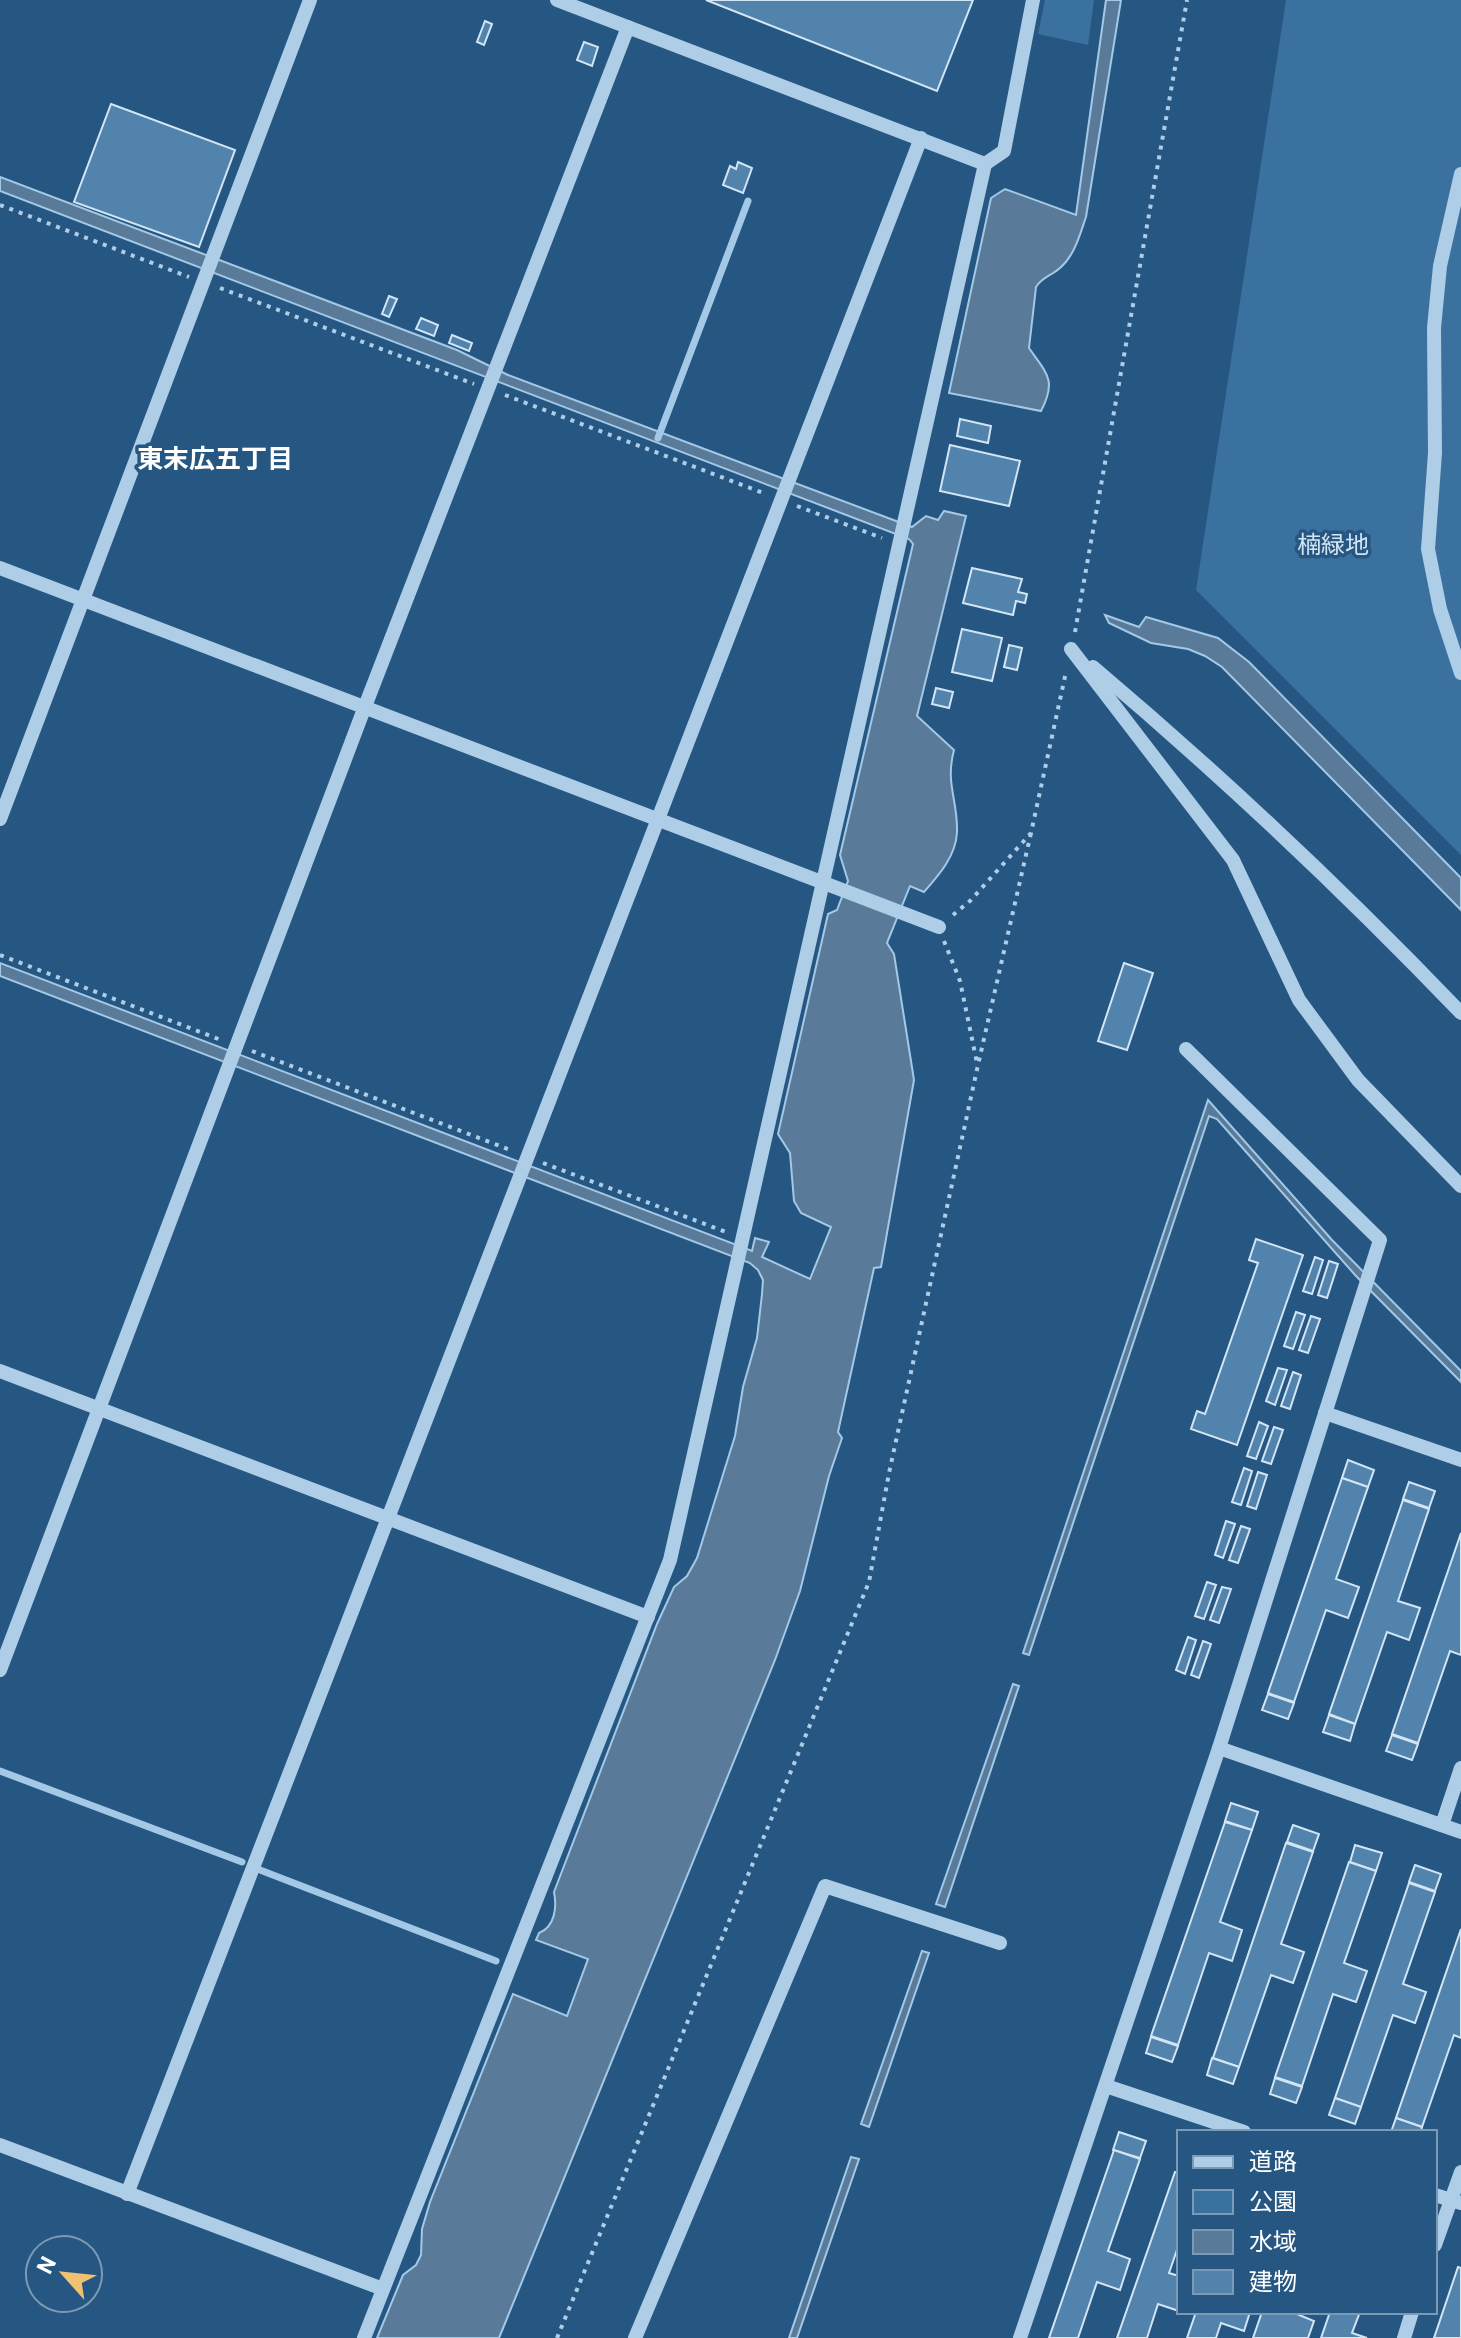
<svg xmlns="http://www.w3.org/2000/svg" width="1461" height="2338" font-family="Roboto,'Noto Sans JP',sans-serif">
  <style>
    .park { fill: #3b719f }
    .water { fill: #597b99; stroke: #a3c9e7; stroke-width: 2 }
    .lines { fill: none; stroke-linecap: round; stroke-linejoin: round }
    .stream { stroke: #a3c9e7; stroke-width: 7 }
    .building { fill: #5283ac; stroke: #d2e5f5; stroke-width: 2 }
    .path { stroke: #aecde7; stroke-width: 4; stroke-dasharray: 4 6; stroke-linecap: butt }
    .minor { stroke: #aecde7; stroke-width: 14 }
    .labels { text-anchor: middle; stroke-width: 7; stroke-linejoin: round; paint-order: stroke }
    .park-label { font-size: 24px; fill: #d2e5f5; stroke: #265782 }
    .neighbourhood-label { font-size: 26px; font-weight: bold; fill: #fff; stroke: #265782 }
  </style>
  <rect width="100%" height="100%" fill="#265782"/>
  <g class="park">
    <path d="M 1045,0 L 1094,0 L 1088,45 L 1038,34 Z"/>
    <path d="M 1286,0 L 1461,0 L 1461,855 L 1196,590 Z"/>
  </g>
  <g class="water">
    <path d="M 1106,0 L 1121,0 L 1086,217 C 1080,234 1075,255 1060,268 C 1051,276 1042,277 1036,287 L 1029,348 C 1047,374 1057,380 1041,411 L 949,393 L 991,198 L 1005,189 L 1076,215 Z"/>
    <path d="M 0,177 L 457,350 L 508,375 L 912,527 L 926,516 L 938,520 L 944,511 L 966,516 L 917,716 L 954,750 C 945,784 958,800 957,832 C 956,856 939,875 924,892 L 910,886 L 887,943 L 894,954 L 914,1080 L 881,1267 L 874,1268 L 838,1432 L 842,1438 L 829,1476 L 800,1591 L 775,1660 L 499,2338 L 377,2338 L 403,2275 L 416,2265 L 421,2255 L 422,2229 L 430,2202 L 513,1994 L 567,2016 L 588,1959 L 536,1940 L 539,1933 C 555,1927 557,1907 554,1892 L 657,1624 L 674,1587 L 687,1576 L 697,1558 L 735,1436 L 743,1387 L 757,1338 L 762,1294 L 763,1280 L 758,1270 L 750,1263 L 0,976 L 0,963 L 752,1251 L 755,1238 L 769,1242 L 762,1257 L 810,1279 L 831,1227 L 801,1213 L 794,1201 L 790,1153 L 778,1134 L 828,914 L 837,910 L 848,881 L 840,855 L 913,544 L 909,539 L 0,191 Z"/>
    <path d="M 1105,615 L 1139,627 L 1146,617 L 1218,638 L 1249,662 L 1461,878 L 1461,910 L 1222,667 L 1205,656 L 1188,649 L 1151,643 L 1109,623 Z"/>
    <path d="M 1208,1100 L 1332,1240 L 1461,1371 L 1461,1382 L 1356,1276 L 1217,1119 L 1209,1116 L 1029,1655 L 1023,1653 Z"/>
    <path d="M 1013,1684 L 1019,1686 L 945,1907 L 936,1904 Z"/>
    <path d="M 922,1951 L 929,1953 L 869,2127 L 861,2124 Z"/>
    <path d="M 851,2157 L 859,2159 L 797,2338 L 789,2338 Z"/>
  </g>
  <g class="lines">
    <g class="stream">
      <path d="M 658,438 L 748,201"/>
      <path d="M 0,1771 L 242,1862"/>
      <path d="M 260,1870 L 496,1961"/>
    </g>
  </g>
  <g class="building">
    <path d="M 706,0 L 973,0 L 937,91 Z"/>
    <path d="M 485,21 L 492,24 L 484,45 L 477,42 Z"/>
    <path d="M 584,42 L 598,47 L 592,66 L 577,60 Z"/>
    <path d="M 111,104 L 235,150 L 199,247 L 74,202 Z"/>
    <path d="M 738,162 L 752,168 L 743,193 L 723,185 L 730,166 L 736,169 Z"/>
    <path d="M 389,296 L 397,299 L 389,317 L 382,314 Z"/>
    <path d="M 421,318 L 438,325 L 434,336 L 416,329 Z"/>
    <path d="M 452,335 L 472,343 L 469,351 L 449,343 Z"/>
    <path d="M 960,419 L 991,426 L 988,443 L 957,436 Z"/>
    <path d="M 950,445 L 1020,461 L 1009,506 L 940,491 Z"/>
    <path d="M 972,568 L 1022,579 L 1018,592 L 1027,594 L 1025,603 L 1016,601 L 1013,615 L 963,603 Z"/>
    <path d="M 962,629 L 1002,638 L 992,681 L 952,672 Z"/>
    <path d="M 1009,645 L 1022,648 L 1017,670 L 1004,667 Z"/>
    <path d="M 936,688 L 953,692 L 949,708 L 932,704 Z"/>
    <path d="M 1124,963 L 1153,973 L 1127,1050 L 1098,1041 Z"/>
    <path d="M 1256,1239 L 1303,1255 L 1237,1445 L 1191,1429 L 1197,1411 L 1205,1414 L 1258,1263 L 1249,1260 Z"/>
    <path d="M 1315,1257 L 1323,1260 L 1312,1294 L 1303,1291 Z"/>
    <path d="M 1329,1261 L 1338,1264 L 1327,1298 L 1318,1295 Z"/>
    <path d="M 1296,1312 L 1305,1315 L 1293,1349 L 1284,1346 Z"/>
    <path d="M 1311,1316 L 1320,1319 L 1308,1353 L 1299,1350 Z"/>
    <path d="M 1278,1368 L 1287,1370 L 1275,1405 L 1266,1401 Z"/>
    <path d="M 1293,1372 L 1301,1375 L 1290,1409 L 1281,1406 Z"/>
    <path d="M 1259,1422 L 1268,1426 L 1256,1459 L 1247,1456 Z"/>
    <path d="M 1274,1427 L 1283,1430 L 1271,1464 L 1262,1461 Z"/>
    <path d="M 1348,1460 L 1374,1470 L 1368,1487 L 1342,1478 Z"/>
    <path d="M 1244,1468 L 1252,1471 L 1241,1505 L 1232,1502 Z"/>
    <path d="M 1258,1472 L 1267,1475 L 1256,1509 L 1247,1506 Z"/>
    <path d="M 1342,1478 L 1368,1487 L 1336,1579 L 1359,1587 L 1348,1618 L 1326,1610 L 1294,1702 L 1268,1693 Z"/>
    <path d="M 1409,1482 L 1435,1491 L 1429,1508 L 1403,1499 Z"/>
    <path d="M 1403,1500 L 1429,1509 L 1398,1601 L 1420,1608 L 1409,1640 L 1387,1632 L 1355,1724 L 1329,1714 Z"/>
    <path d="M 1226,1521 L 1235,1524 L 1223,1558 L 1215,1555 Z"/>
    <path d="M 1241,1526 L 1250,1529 L 1238,1563 L 1229,1560 Z"/>
    <path d="M 1461,1533 L 1461,1655 L 1450,1651 L 1418,1743 L 1392,1734 Z"/>
    <path d="M 1207,1582 L 1216,1585 L 1204,1619 L 1195,1616 Z"/>
    <path d="M 1222,1587 L 1231,1589 L 1219,1623 L 1210,1620 Z"/>
    <path d="M 1188,1637 L 1196,1640 L 1185,1674 L 1176,1670 Z"/>
    <path d="M 1203,1641 L 1211,1644 L 1199,1678 L 1191,1675 Z"/>
    <path d="M 1268,1694 L 1294,1703 L 1288,1719 L 1262,1710 Z"/>
    <path d="M 1329,1715 L 1355,1724 L 1350,1741 L 1323,1732 Z"/>
    <path d="M 1392,1735 L 1418,1744 L 1412,1760 L 1386,1751 Z"/>
    <path d="M 1231,1803 L 1258,1812 L 1252,1830 L 1225,1821 Z"/>
    <path d="M 1225,1822 L 1252,1830 L 1220,1922 L 1242,1930 L 1232,1961 L 1209,1953 L 1178,2045 L 1151,2036 Z"/>
    <path d="M 1293,1825 L 1319,1834 L 1313,1851 L 1287,1842 Z"/>
    <path d="M 1286,1843 L 1313,1852 L 1281,1944 L 1304,1952 L 1293,1983 L 1271,1975 L 1239,2067 L 1213,2058 Z"/>
    <path d="M 1355,1845 L 1382,1853 L 1376,1871 L 1350,1862 Z"/>
    <path d="M 1349,1862 L 1376,1871 L 1344,1963 L 1367,1971 L 1356,2002 L 1333,1994 L 1302,2086 L 1275,2077 Z"/>
    <path d="M 1415,1865 L 1441,1874 L 1435,1891 L 1409,1882 Z"/>
    <path d="M 1409,1883 L 1435,1892 L 1403,1984 L 1426,1992 L 1415,2023 L 1393,2015 L 1361,2107 L 1335,2098 Z"/>
    <path d="M 1461,1929 L 1461,2038 L 1454,2035 L 1422,2127 L 1396,2118 Z"/>
    <path d="M 1151,2037 L 1178,2046 L 1172,2062 L 1146,2053 Z"/>
    <path d="M 1212,2058 L 1239,2067 L 1233,2084 L 1207,2075 Z"/>
    <path d="M 1275,2078 L 1302,2087 L 1296,2103 L 1270,2094 Z"/>
    <path d="M 1335,2098 L 1361,2107 L 1355,2124 L 1329,2115 Z"/>
    <path d="M 1396,2118 L 1422,2127 L 1421,2132 L 1391,2132 Z"/>
    <path d="M 1119,2132 L 1146,2141 L 1140,2158 L 1113,2150 Z"/>
    <path d="M 1114,2150 L 1140,2159 L 1108,2251 L 1130,2259 L 1120,2290 L 1097,2282 L 1078,2338 L 1049,2338 Z"/>
    <path d="M 1175,2172 L 1179,2173 L 1179,2244 L 1169,2273 L 1179,2276 L 1179,2311 L 1158,2304 L 1147,2338 L 1117,2338 Z"/>
    <path d="M 1458,2267 L 1461,2268 L 1461,2338 L 1434,2338 Z"/>
    <path d="M 1196,2312 L 1250,2312 L 1244,2331 L 1221,2323 L 1216,2338 L 1187,2338 Z"/>
    <path d="M 1262,2312 L 1292,2312 L 1314,2321 L 1308,2338 L 1253,2338 Z"/>
    <path d="M 1330,2312 L 1360,2312 L 1352,2333 L 1367,2338 L 1321,2338 Z"/>
  </g>
  <g class="lines">
    <g class="path">
      <path d="M 0,205 L 189,277"/>
      <path d="M 220,288 L 474,384"/>
      <path d="M 505,395 L 766,494"/>
      <path d="M 797,506 L 882,538"/>
      <path d="M 1075,632 L 1187,0"/>
      <path d="M 953,915 L 971,900 L 1031,833 L 1066,672"/>
      <path d="M 944,941 L 960,981 L 977,1063"/>
      <path d="M 0,955 L 221,1040"/>
      <path d="M 252,1051 L 513,1151"/>
      <path d="M 543,1163 L 726,1232"/>
      <path d="M 557,2338 L 869,1582 L 889,1473 L 978,1065 L 1031,833"/>
    </g>
    <g class="minor">
      <path d="M 557,0 L 985,164"/>
      <path d="M 1461,174 L 1440,266 L 1434,328 L 1435,453 L 1428,549 L 1440,609 L 1461,673"/>
      <path d="M 0,568 L 939,927"/>
      <path d="M 1071,649 L 1233,860 L 1299,1000 L 1358,1080 L 1461,1186"/>
      <path d="M 1093,667 C 1222,776 1344,891 1461,1013"/>
      <path d="M 0,819 L 310,0"/>
      <path d="M 0,1371 L 648,1617"/>
      <path d="M 1325,1413 L 1461,1460"/>
      <path d="M 0,1670 L 364,709 L 628,27"/>
      <path d="M 1219,1748 L 1461,1832"/>
      <path d="M 1442,1825 L 1461,1768"/>
      <path d="M 1106,2086 L 1244,2132"/>
      <path d="M 0,2145 L 383,2289"/>
      <path d="M 127,2194 L 921,138"/>
      <path d="M 1435,2195 L 1461,2203"/>
      <path d="M 1435,2245 L 1461,2172"/>
      <path d="M 364,2338 L 670,1560 L 985,164 L 1004,151 L 1033,0"/>
      <path d="M 635,2338 L 825,1886 L 1000,1943"/>
      <path d="M 1020,2338 L 1219,1748 L 1380,1240 L 1186,1049"/>
      <path d="M 1404,2338 L 1412,2312"/>
    </g>
  </g>
  <g class="labels">
    <g class="park-label">
      <text x="1333" y="553">楠緑地</text>
    </g>
    <g class="neighbourhood-label">
      <text x="215" y="468">東末広五丁目</text>
    </g>
  </g>
  <rect x="1177" y="2130" width="260" height="184" fill="#265782" stroke="#7d9ab4" stroke-width="2"/>
  <rect x="1193" y="2156" width="40" height="12" fill="#aecde7" stroke="#7d9ab4" stroke-width="2"/>
  <text x="1249" y="2170" font-size="24" fill="#ffffff">道路</text>
  <rect x="1193" y="2190" width="40" height="24" fill="#3b719f" stroke="#7d9ab4" stroke-width="2"/>
  <text x="1249" y="2210" font-size="24" fill="#ffffff">公園</text>
  <rect x="1193" y="2230" width="40" height="24" fill="#597b99" stroke="#7d9ab4" stroke-width="2"/>
  <text x="1249" y="2250" font-size="24" fill="#ffffff">水域</text>
  <rect x="1193" y="2270" width="40" height="24" fill="#5283ac" stroke="#7d9ab4" stroke-width="2"/>
  <text x="1249" y="2290" font-size="24" fill="#ffffff">建物</text>
  <g transform="translate(64 2274) rotate(297)"><circle r="38" fill="#265782" stroke="#7d9ab4" stroke-width="2"/>
  <path d="M0-6L14 30L0 20L-14 30Z" fill="#f0c073"/>
  <text y="-12" font-size="22" font-weight="bold" text-anchor="middle" fill="#ffffff">N</text>
  </g>
</svg>
